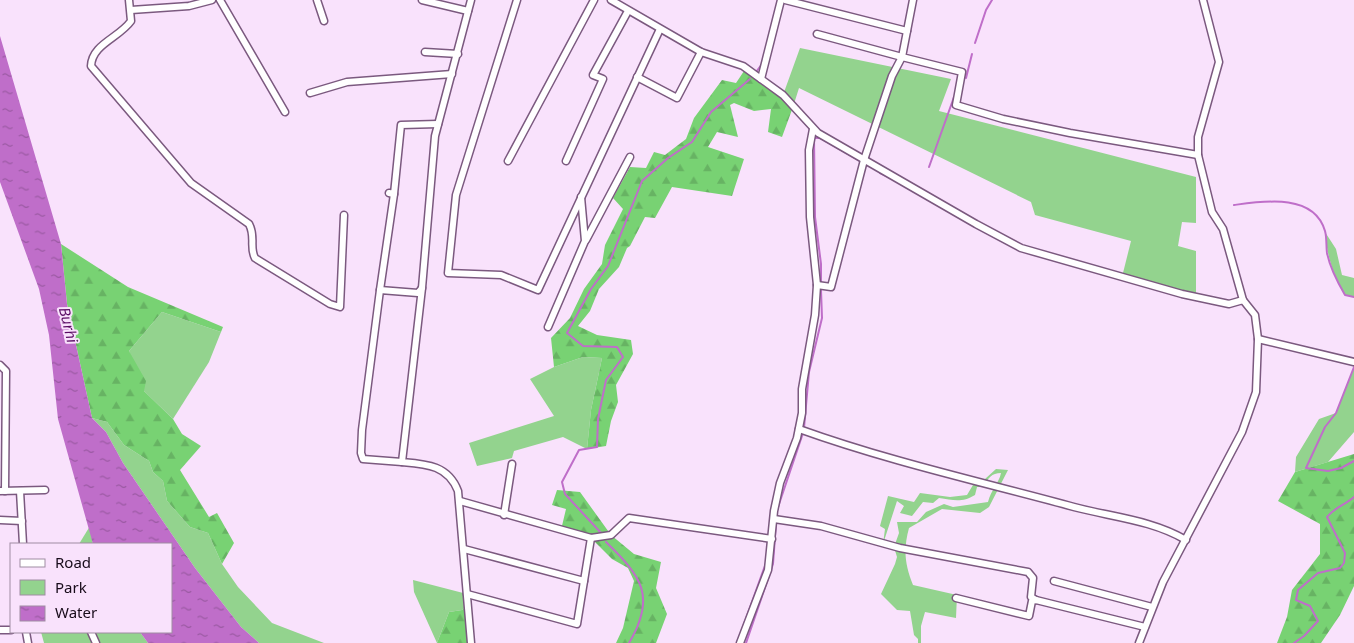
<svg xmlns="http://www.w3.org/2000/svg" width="1354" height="643" font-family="'Noto Sans',sans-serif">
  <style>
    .green { fill: #93d38e }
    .forest { fill: url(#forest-firs) }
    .water { fill: url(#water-ripples) }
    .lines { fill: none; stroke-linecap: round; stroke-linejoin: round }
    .stream { stroke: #bf6ec9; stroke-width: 2 }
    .minor-casing { stroke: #7b597f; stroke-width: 9 }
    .minor { stroke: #fff; stroke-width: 6 }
    .labels { text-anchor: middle; stroke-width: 4; stroke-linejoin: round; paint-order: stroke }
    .water-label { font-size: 15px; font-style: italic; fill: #590a63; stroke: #f9e2fc }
  </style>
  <defs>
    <pattern id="forest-firs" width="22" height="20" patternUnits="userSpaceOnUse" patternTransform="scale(1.25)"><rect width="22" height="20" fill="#78d273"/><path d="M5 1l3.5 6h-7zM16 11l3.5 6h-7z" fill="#67b363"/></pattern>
    <pattern id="water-ripples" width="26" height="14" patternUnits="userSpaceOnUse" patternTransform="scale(1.25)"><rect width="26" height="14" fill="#bf6ec9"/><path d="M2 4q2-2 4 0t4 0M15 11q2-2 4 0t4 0" fill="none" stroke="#9a59a2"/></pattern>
  </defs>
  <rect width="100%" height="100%" fill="#f9e2fc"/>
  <g class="green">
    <path d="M 800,48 L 951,79 L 939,111 L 1196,177 L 1196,223 L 1182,222 L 1178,246 L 1196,251 L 1196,297 L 1122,277 L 1131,241 L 1035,215 L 1031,202 L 799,88 L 793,107 L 783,95 Z"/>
    <path d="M 1325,232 L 1336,249 L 1342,275 L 1354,278 L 1354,297 L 1345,295 C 1333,275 1327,256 1325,232 Z"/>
    <path d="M 162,312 L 221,332 L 209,362 L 173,419 L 144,391 L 129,351 Z"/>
    <path d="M 583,357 L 602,358 L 591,410 L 587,449 L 563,437 L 514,451 L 512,458 L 477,466 L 469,443 L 554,416 L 530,379 L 554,367 Z"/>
    <path d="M 1354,367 L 1354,432 L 1328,462 L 1295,472 L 1296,457 L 1319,419 L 1336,413 Z"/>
    <path d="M 92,418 L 107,422 L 124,445 L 149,461 L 153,472 L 163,481 L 167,501 L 190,527 L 208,533 L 222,564 L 238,587 L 272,623 L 324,643 L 259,643 L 241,627 L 195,568 L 123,463 L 106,432 Z"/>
    <path d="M 996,469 L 1008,470 L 989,507 L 980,513 L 942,509 L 909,528 C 903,550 905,565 913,585 L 957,595 L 956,618 L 925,612 L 921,626 L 921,643 L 918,643 L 918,639 L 914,635 L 910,611 L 897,610 L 881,594 L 895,564 L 897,557 L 894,547 L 899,533 L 897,522 L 917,522 L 926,512 L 944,504 L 953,507 L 988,502 C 991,490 999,483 1001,473 C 992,473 987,478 985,487 L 977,487 L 975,495 C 962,503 953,500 939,498 L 933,503 L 923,502 L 912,516 L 900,513 L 904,506 L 897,501 L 883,544 L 885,529 L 880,526 L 888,496 L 914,502 L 920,493 L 950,497 L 967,495 L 976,480 L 985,479 Z"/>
    <path d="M 90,526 L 93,544 L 79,544 Z"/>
    <path d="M 413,580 L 467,594 L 469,605 L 462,610 L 449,612 L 437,643 L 414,592 Z"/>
    <path d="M 41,632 L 140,632 L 148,643 L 44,643 Z"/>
  </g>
  <g class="forest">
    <path d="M 746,68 L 793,107 L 782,137 L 768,132 L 771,109 L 754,111 L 734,103 L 730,105 L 738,137 L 717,132 L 708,147 L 744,159 L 732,196 L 672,187 L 655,218 L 645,217 L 630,246 L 627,248 L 619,267 L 599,289 L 590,311 L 578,326 L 597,335 L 631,340 L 633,354 L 616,385 L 618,402 L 611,421 L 606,446 L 587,449 L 591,410 L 602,358 L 583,357 L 554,367 L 551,338 L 570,318 L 584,289 L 602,264 L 605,245 L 623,209 L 613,198 L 630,167 L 646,168 L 654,152 L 665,155 L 686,139 L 694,118 L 722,80 L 736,83 Z"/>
    <path d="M 61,244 L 128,287 L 223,327 L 221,332 L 162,312 L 129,351 L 146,381 L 144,391 L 173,419 L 182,434 L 201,446 L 180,470 L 209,517 L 217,513 L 234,543 L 222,564 L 208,533 L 190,527 L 167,501 L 163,481 L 153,472 L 149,461 L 124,445 L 107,422 L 92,418 L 67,304 Z"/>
    <path d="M 1354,454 L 1354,586 L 1340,615 L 1321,643 L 1277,643 L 1287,617 L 1292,590 L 1320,554 L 1320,524 L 1278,501 L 1295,472 Z"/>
    <path d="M 557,490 L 580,492 L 611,535 L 634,554 L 661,562 L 656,588 L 667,614 L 656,643 L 616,643 L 623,628 L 634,581 L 628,568 L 612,559 L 591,538 L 561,530 L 566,509 L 552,505 Z"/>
    <path d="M 469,605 L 471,643 L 437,643 L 449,612 L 462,610 Z"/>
  </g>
  <path class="water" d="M 0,36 L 61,244 L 67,304 L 92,418 L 106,432 L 123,463 L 195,568 L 241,627 L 259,643 L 148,643 L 140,632 L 171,632 L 171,544 L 93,544 L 58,419 L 49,335 L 39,289 L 0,182 Z"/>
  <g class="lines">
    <g class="stream">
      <path d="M 975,43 L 986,10 L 992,0"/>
      <path d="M 756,72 L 762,64"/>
      <path d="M 966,78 L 972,54"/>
      <path d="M 929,167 L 954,97"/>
      <path d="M 880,173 L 891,178"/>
      <path d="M 1234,205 C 1264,201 1314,193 1325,231 C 1327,238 1326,246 1327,253 C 1330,268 1338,283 1345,295 L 1354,297"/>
      <path d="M 821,284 L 821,264 L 815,217 L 814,138 L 820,138 L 860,161"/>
      <path d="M 1354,367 L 1336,413 L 1325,427 L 1306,468 L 1328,471 L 1341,468 L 1354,461"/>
      <path d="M 804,428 L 809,372 L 822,318 L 821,290"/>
      <path d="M 602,534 L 565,494 L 562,482 L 579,450 L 597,447 L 598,419 L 606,380 L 623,357 L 617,347 L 583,346 L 567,333 L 591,289 L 608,266 L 642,181 L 668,158 L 692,142 L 711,112 L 750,79"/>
      <path d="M 606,542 C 641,576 657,596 629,643"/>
      <path d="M 739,638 L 766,563"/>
      <path d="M 746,643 L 773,564 L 777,510 L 803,433"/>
      <path d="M 1294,643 L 1304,636 L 1318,621 L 1310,606 L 1296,600 L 1298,590 L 1318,573 L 1340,568 L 1344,563 L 1345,553 L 1327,517 C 1335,507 1345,505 1354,497"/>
    </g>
    <g class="minor-casing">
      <g id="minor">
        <path d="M 129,0 L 131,21 C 119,38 92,44 91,66 L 191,183 L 249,224 C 256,237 249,247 255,258 L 330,304 L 340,307 L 344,215"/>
        <path d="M 220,0 L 285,112"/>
        <path d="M 317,0 L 324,21"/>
        <path d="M 422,0 L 468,11"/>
        <path d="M 471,0 L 435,136 L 422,288 L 402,462 C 426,464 448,465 458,491 L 471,643"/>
        <path d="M 517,0 L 456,195 L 448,273 L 501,275 L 538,290 L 660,29"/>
        <path d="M 611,0 L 701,52 L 743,66 L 783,95 L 818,133 L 976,224 L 1021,248 L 1182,294 L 1229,304 L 1243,300 L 1255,315 L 1258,339 L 1256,392 L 1242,432 L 1163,582 L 1139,643"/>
        <path d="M 785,0 L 907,31"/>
        <path d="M 913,0 L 902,57 L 962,72 L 956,105 L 1003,119 L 1070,133 L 1198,155"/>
        <path d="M 1203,0 L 1219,62 L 1198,137 L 1198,155 L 1212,212 L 1223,229 L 1243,300"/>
        <path d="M 131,10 L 189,6 L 212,0"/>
        <path d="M 817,34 L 902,57 L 892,76 L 864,160 L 831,287 L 817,285"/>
        <path d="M 425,52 L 458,54"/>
        <path d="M 637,77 L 677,98 L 701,52"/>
        <path d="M 761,79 L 781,0"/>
        <path d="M 310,93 L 347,82 L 452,74"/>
        <path d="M 508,161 L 594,0"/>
        <path d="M 566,161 L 603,79 L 593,75 L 628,11"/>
        <path d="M 389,193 L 394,194 L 401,125 L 438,124"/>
        <path d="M 586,240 L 630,157"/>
        <path d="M 380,290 L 394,194"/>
        <path d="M 548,327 L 585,241 L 581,197"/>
        <path d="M 1258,339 L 1354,362"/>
        <path d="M 0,365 L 6,371 L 5,491"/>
        <path d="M 799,429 C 888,461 982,482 1074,507 C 1112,517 1152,520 1186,540"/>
        <path d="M 402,462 L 363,459 L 361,453 L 362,430 L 380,290 L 418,293 L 422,288"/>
        <path d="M 0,491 L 45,490"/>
        <path d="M 20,491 L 23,544"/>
        <path d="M 460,501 L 591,538 L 611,535 L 629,518 L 772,539"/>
        <path d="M 504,515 L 512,464"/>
        <path d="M 774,519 L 821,526 L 900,548 L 1028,572 L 1033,578 L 1031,597 L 1036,600"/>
        <path d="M 0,520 L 22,521"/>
        <path d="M 464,549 L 584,581 L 591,538"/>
        <path d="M 1054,581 L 1152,607"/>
        <path d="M 467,594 L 577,624 L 584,581"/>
        <path d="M 956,598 L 1029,616 L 1032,601 L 1036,600 L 1145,627"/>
        <path d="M 0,630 L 11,630"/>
        <path d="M 26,632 L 28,643"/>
        <path d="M 91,632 L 96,643"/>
        <path d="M 740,643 L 768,570 L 774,511 L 780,483 L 797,438 L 802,413 L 802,389 L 815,315 L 817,285 L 810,217 L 809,150 L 813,129"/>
      </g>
    </g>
    <use href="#minor" class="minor"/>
  </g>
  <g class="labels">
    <g class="water-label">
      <text transform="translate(68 325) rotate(76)" y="5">Burhi</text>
    </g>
  </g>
  <rect x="10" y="543" width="162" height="90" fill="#f9e2fc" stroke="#9f8ca2"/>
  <rect x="20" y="559" width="25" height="8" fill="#ffffff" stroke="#9f8ca2"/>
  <text x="55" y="568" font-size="15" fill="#180b1a">Road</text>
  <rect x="20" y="580" width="25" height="15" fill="#93d38e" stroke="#9f8ca2"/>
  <text x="55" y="593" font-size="15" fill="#180b1a">Park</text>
  <rect x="20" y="606" width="25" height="15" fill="url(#water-ripples)" stroke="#9f8ca2"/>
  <text x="55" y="618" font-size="15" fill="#180b1a">Water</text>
</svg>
